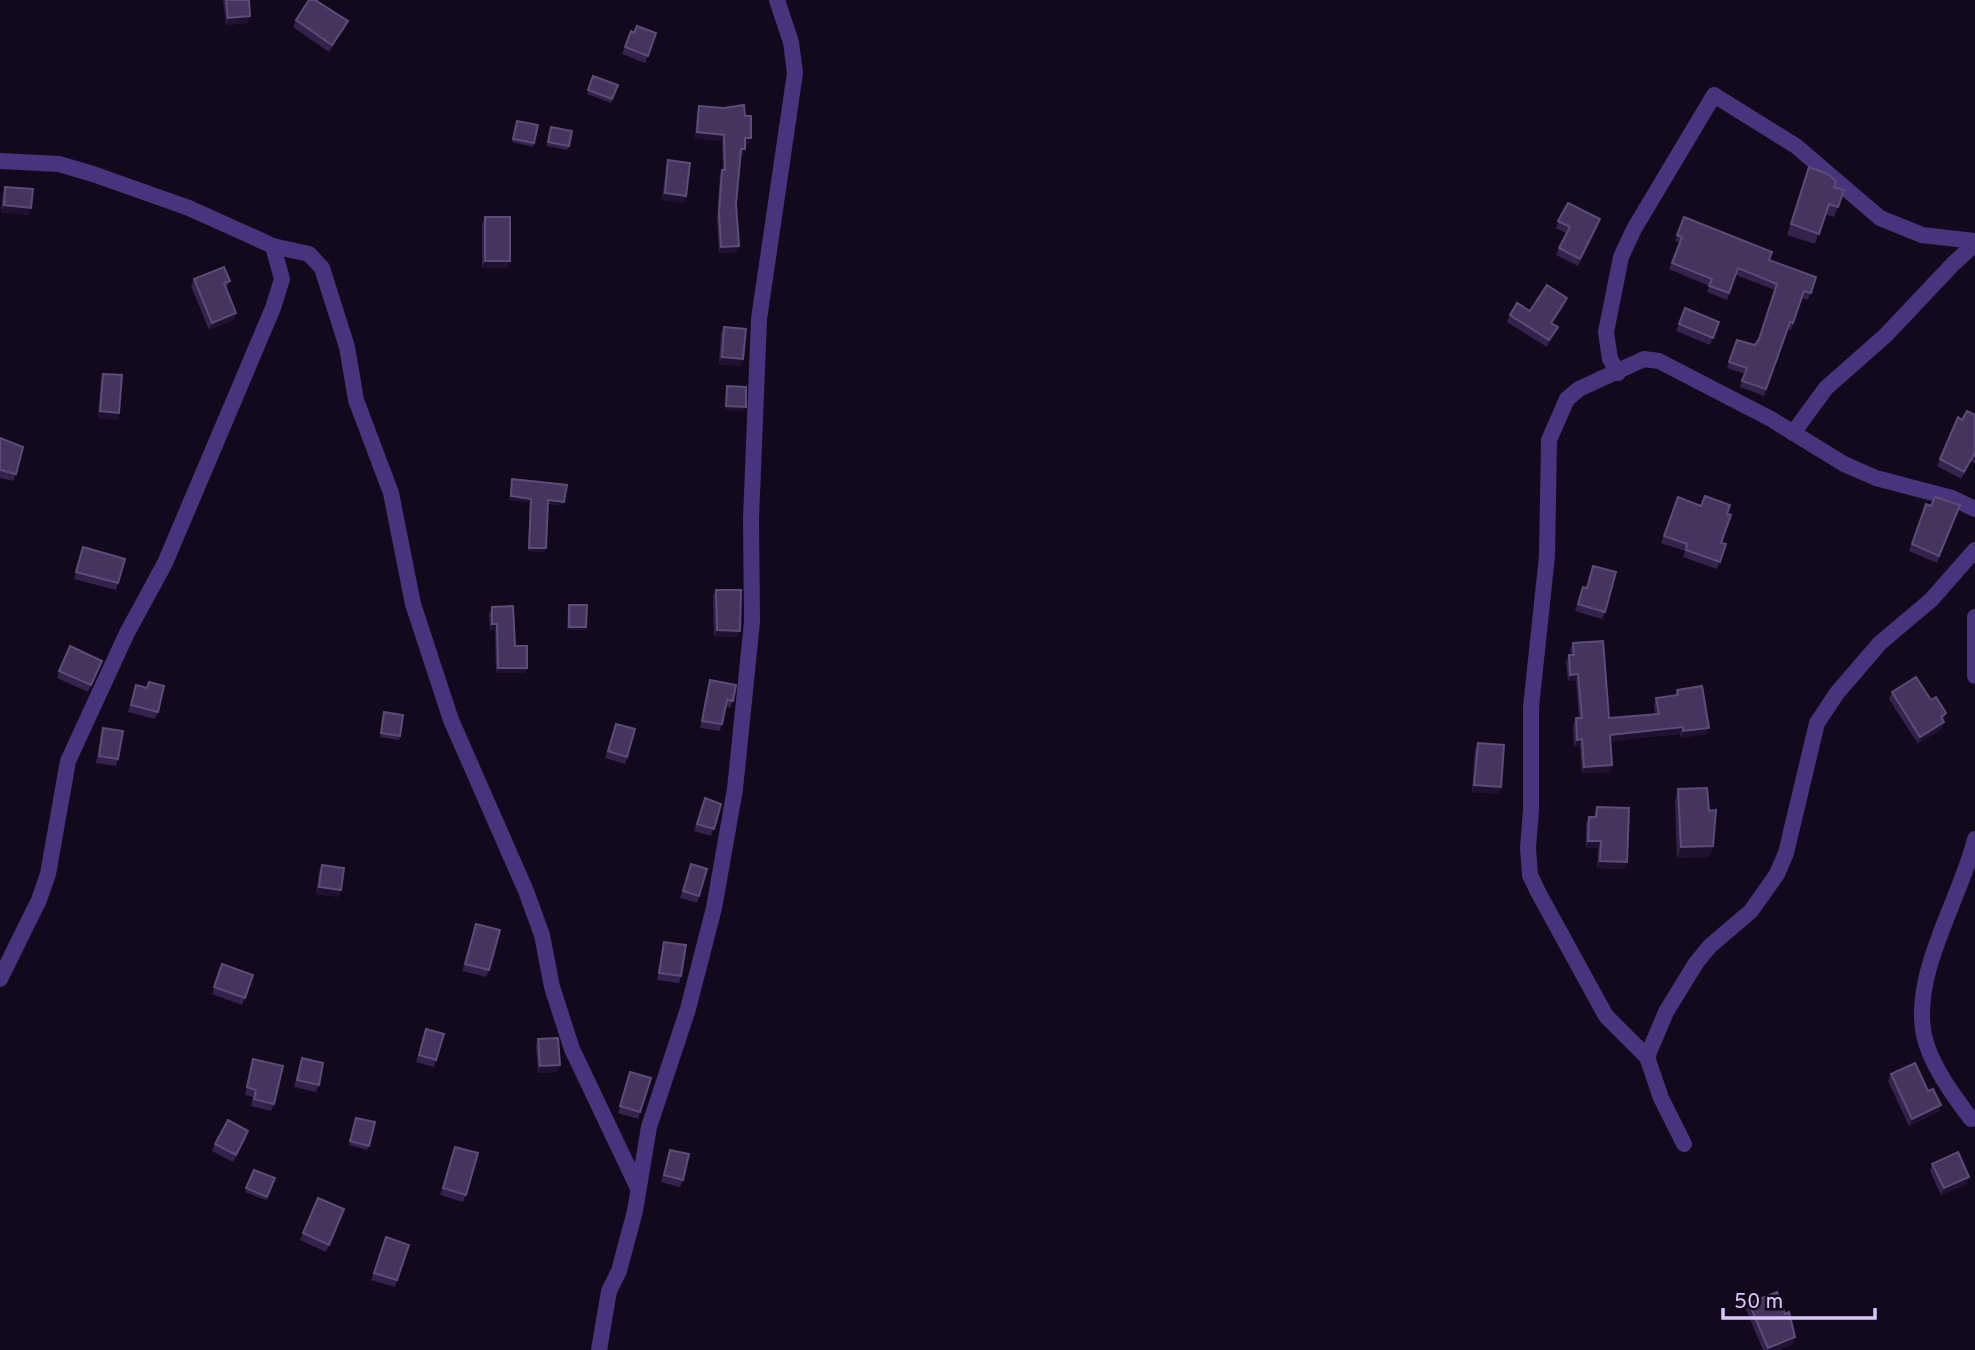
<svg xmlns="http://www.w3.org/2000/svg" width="1975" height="1350" font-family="Overpass,sans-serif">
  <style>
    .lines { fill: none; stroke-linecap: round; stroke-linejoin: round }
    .street { stroke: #48347d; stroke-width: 16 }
    .wall { fill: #34224c }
    .shaded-wall { fill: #1f1130 }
    .building { fill: #46345f; stroke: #5d4b78; stroke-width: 2 }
  </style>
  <rect width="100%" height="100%" fill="#120a1c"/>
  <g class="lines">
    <g class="street">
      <path d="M 0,161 L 59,164 L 93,174 L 189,208 L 273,246 L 309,254 L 322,268 L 347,347 L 356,400 L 391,493 L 413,604 L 451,720 L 526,891 L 542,935 L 552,987 L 572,1049 L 637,1186"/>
      <path d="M 1618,373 L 1610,359 L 1606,332 L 1621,257 L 1634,229 L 1714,95 L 1796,146 L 1880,218 L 1922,235 L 1975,241"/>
      <path d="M 1793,433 L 1826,388 L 1886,335 L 1953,264 L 1975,244"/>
      <path d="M 1975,617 L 1975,676"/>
      <path d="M 0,979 L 39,900 L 48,874 L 68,761 L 127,633 L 165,563 L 273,308 L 282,279 L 273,246"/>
      <path d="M 1647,1057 L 1666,1012 L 1696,963 L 1710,946 L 1751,911 L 1777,874 L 1786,853 L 1817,723 L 1837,693 L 1880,643 L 1931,600 L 1975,550"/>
      <path d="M 1971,1119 C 1953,1095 1930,1064 1924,1035 C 1911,974 1961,898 1975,839"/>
      <path d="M 1684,1144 L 1661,1098 L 1647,1057 L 1606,1016 L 1538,892 L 1530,875 L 1528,848 L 1531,810 L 1531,707 L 1547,556 L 1549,440 L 1567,399 L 1579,389 L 1644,359 L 1659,361 L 1771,419 L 1844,464 L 1876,478 L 1952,498 L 1975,509"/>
      <path d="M 599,1350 L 609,1291 L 619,1271 L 635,1211 L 649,1127 L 688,1009 L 714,908 L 735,789 L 752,622 L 751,519 L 759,319 L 795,73 L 791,42 L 777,0"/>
    </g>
  </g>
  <g class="wall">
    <path d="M 223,0 L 249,0 L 248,23 L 226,25 Z"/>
    <path d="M 296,20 L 345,28 L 329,52 L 293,27 Z"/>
    <path d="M 631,31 L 634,33 L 656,33 L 645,63 L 622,54 Z"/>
    <path d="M 593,76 L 618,85 L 611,103 L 587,94 Z"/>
    <path d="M 699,106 L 745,116 L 749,144 L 745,144 L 745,149 L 743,155 L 740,155 L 736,204 L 736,252 L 719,253 L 717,219 L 720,176 L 723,170 L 722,141 L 695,138 L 697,112 Z"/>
    <path d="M 517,121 L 534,143 L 533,147 L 512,142 Z"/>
    <path d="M 550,130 L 569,146 L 567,150 L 547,146 Z"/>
    <path d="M 668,160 L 686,196 L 684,203 L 662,200 L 666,167 Z"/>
    <path d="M 1805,178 L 1844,190 L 1834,217 L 1825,214 L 1815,244 L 1787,235 Z"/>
    <path d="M 5,187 L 29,215 L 1,212 L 3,194 Z"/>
    <path d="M 485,217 L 508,268 L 482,268 L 482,224 Z"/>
    <path d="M 1684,217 L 1769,260 L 1816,277 L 1808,300 L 1802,298 L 1791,330 L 1788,329 L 1764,396 L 1740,387 L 1745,374 L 1727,368 L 1737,340 L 1755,345 L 1758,340 L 1775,290 L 1736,275 L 1727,300 L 1707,292 L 1709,286 L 1669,269 L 1680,243 L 1675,241 Z"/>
    <path d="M 1558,221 L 1598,226 L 1578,266 L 1556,255 L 1566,233 L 1556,228 Z"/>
    <path d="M 194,279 L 230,281 L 226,289 L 236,313 L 234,320 L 209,330 L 191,286 Z"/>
    <path d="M 1567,298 L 1565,305 L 1552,324 L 1555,334 L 1547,347 L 1507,322 L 1510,315 L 1530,311 Z"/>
    <path d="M 1685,308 L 1719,322 L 1710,345 L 1676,331 Z"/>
    <path d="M 724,327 L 743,359 L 741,366 L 719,364 L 721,334 Z"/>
    <path d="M 103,374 L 119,413 L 117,420 L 98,418 L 101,381 Z"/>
    <path d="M 1975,415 L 1975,463 L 1971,461 L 1961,479 L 1937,466 L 1940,459 L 1962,420 Z"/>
    <path d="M 0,438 L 16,474 L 13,481 L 0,478 Z"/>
    <path d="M 512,479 L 563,505 L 548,504 L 545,552 L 528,551 L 530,502 L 509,500 Z"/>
    <path d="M 1678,497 L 1701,506 L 1727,514 L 1721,543 L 1726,544 L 1717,569 L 1683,557 L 1685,551 L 1661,543 Z"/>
    <path d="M 1926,504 L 1931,506 L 1960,505 L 1937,563 L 1909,551 Z"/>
    <path d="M 83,547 L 118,583 L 116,590 L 74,579 Z"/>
    <path d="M 1583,587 L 1605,612 L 1602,619 L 1575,611 Z"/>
    <path d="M 716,590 L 740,631 L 737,637 L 714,636 L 713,596 Z"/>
    <path d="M 569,605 L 585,630 L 567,630 L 568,609 Z"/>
    <path d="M 492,607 L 527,668 L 525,673 L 496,673 L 495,629 L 490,630 L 489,613 Z"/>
    <path d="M 1573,643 L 1609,718 L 1655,714 L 1654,705 L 1656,698 L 1675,695 L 1677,690 L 1706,734 L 1681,738 L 1680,734 L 1611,741 L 1612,765 L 1610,772 L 1582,773 L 1580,746 L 1574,747 L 1573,725 L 1576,718 L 1579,718 L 1576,681 L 1568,681 L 1566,662 L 1569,655 L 1571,655 L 1570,650 Z"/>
    <path d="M 99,668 L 88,692 L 57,678 L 59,671 Z"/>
    <path d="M 710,680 L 733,701 L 730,708 L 726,707 L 720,731 L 700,728 L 708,687 Z"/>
    <path d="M 136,685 L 158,712 L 155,719 L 128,712 Z"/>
    <path d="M 1892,692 L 1931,700 L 1946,713 L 1943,720 L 1944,722 L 1942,729 L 1918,744 L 1889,699 Z"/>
    <path d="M 384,712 L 400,736 L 399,740 L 380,737 Z"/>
    <path d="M 616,724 L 635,729 L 625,764 L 605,758 Z"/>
    <path d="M 103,728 L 118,759 L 116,766 L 96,763 L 101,735 Z"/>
    <path d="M 1478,743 L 1501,787 L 1498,794 L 1472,792 L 1475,750 Z"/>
    <path d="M 1678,789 L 1713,846 L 1709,857 L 1677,858 L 1675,800 Z"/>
    <path d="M 705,798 L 721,804 L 711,836 L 694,831 Z"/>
    <path d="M 1597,807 L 1627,862 L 1624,869 L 1597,868 L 1598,848 L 1586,848 L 1586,824 L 1589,817 L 1594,817 Z"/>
    <path d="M 691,864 L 707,869 L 697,903 L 680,898 Z"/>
    <path d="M 322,865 L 339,897 L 316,894 L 319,872 Z"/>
    <path d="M 476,924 L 489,970 L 486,977 L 462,971 Z"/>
    <path d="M 664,942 L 681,976 L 679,983 L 657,980 L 662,949 Z"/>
    <path d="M 222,964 L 253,975 L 242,1005 L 212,994 Z"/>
    <path d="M 424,1036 L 436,1060 L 434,1067 L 416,1062 Z"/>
    <path d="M 538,1039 L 560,1065 L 557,1072 L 538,1073 L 536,1046 Z"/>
    <path d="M 302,1058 L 319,1085 L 316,1092 L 294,1087 Z"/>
    <path d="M 253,1059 L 274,1104 L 271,1111 L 251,1106 L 253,1097 L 245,1095 Z"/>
    <path d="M 1891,1074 L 1928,1091 L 1941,1105 L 1938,1112 L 1909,1126 L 1888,1081 Z"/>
    <path d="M 628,1079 L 640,1112 L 638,1119 L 618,1113 Z"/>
    <path d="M 356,1118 L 375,1122 L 367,1150 L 349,1145 Z"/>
    <path d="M 246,1138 L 233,1162 L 212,1151 L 215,1144 Z"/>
    <path d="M 670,1150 L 683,1180 L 680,1187 L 661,1182 Z"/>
    <path d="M 452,1154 L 466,1195 L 463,1202 L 440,1195 Z"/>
    <path d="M 1932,1164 L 1967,1184 L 1941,1195 L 1930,1171 Z"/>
    <path d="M 254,1170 L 275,1178 L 266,1200 L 245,1192 Z"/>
    <path d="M 318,1198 L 344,1209 L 326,1252 L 300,1240 Z"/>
    <path d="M 386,1237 L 397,1280 L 395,1287 L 371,1280 Z"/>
    <path d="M 1749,1303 L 1793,1344 L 1779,1350 L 1763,1350 L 1746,1310 Z"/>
  </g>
  <g class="shaded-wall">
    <path d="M 250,16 L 248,23 L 226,25 L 228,18 Z"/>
    <path d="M 348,21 L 345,28 L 329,52 L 332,45 Z"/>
    <path d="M 697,132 L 724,135 L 722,141 L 695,138 Z"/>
    <path d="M 745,138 L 751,138 L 749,144 L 743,144 Z"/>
    <path d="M 741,149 L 745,149 L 743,155 L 738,155 Z"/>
    <path d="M 665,193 L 686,196 L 684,203 L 662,200 Z"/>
    <path d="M 4,205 L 31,208 L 29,215 L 1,212 Z"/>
    <path d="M 1600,219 L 1598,226 L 1578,266 L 1580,259 Z"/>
    <path d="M 739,246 L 736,252 L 719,253 L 721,247 Z"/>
    <path d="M 485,261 L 510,261 L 508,268 L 482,268 Z"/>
    <path d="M 1567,298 L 1565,305 L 1548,330 L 1551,323 Z"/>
    <path d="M 236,313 L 234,320 L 209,330 L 212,323 Z"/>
    <path d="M 1558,327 L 1555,334 L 1547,347 L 1549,340 Z"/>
    <path d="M 722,357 L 743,359 L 741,366 L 719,364 Z"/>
    <path d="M 726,406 L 746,407 L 744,411 L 725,410 Z"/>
    <path d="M 100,411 L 119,413 L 117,420 L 98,418 Z"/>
    <path d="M 511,496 L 531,499 L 530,502 L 509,500 Z"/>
    <path d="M 548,500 L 564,502 L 563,505 L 547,503 Z"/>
    <path d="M 529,548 L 546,548 L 545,552 L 528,551 Z"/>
    <path d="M 492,624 L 497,624 L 495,629 L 490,630 Z"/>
    <path d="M 569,627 L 586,627 L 585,630 L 567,630 Z"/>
    <path d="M 717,630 L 740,631 L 737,637 L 714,636 Z"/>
    <path d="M 498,668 L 527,668 L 525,673 L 496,673 Z"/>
    <path d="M 1578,674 L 1576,681 L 1568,681 L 1570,675 Z"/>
    <path d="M 1944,722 L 1942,729 L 1918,744 L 1920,737 Z"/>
    <path d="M 1683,727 L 1680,734 L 1608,741 L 1610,735 Z"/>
    <path d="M 1709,728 L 1706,734 L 1681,738 L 1683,731 Z"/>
    <path d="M 1582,739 L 1580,746 L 1574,747 L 1577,740 Z"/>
    <path d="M 1612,765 L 1610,772 L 1582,773 L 1584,767 Z"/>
    <path d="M 1474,785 L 1501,787 L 1498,794 L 1472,792 Z"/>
    <path d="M 1588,841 L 1601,841 L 1598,848 L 1586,848 Z"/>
    <path d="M 1713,846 L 1709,857 L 1677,858 L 1681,847 Z"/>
    <path d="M 1600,861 L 1627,862 L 1624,869 L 1597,868 Z"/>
    <path d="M 319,887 L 341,890 L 339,897 L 316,894 Z"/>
    <path d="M 560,1065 L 557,1072 L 538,1073 L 540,1066 Z"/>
    <path d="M 1941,1105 L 1938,1112 L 1909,1126 L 1912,1119 Z"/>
    <path d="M 1969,1177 L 1967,1184 L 1941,1195 L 1944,1188 Z"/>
    <path d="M 1795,1337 L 1793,1344 L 1779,1350 L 1767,1350 L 1768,1348 Z"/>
  </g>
  <g class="building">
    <path d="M 226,0 L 249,0 L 250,16 L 228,18 Z"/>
    <path d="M 309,0 L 315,0 L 348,21 L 332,45 L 296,20 Z"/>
    <path d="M 637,26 L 656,33 L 648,56 L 625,47 L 631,31 L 634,33 Z"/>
    <path d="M 593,76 L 618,85 L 612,99 L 588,90 Z"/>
    <path d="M 744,105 L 745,116 L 751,116 L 751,138 L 745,138 L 745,149 L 741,149 L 736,204 L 739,246 L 721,247 L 719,213 L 722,170 L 725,170 L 724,135 L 697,132 L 699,106 L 724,108 Z"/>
    <path d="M 517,121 L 538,125 L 534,143 L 513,139 Z"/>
    <path d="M 551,127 L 572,131 L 569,146 L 548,142 Z"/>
    <path d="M 668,160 L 690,163 L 686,196 L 665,193 Z"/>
    <path d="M 1809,167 L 1828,174 L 1836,181 L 1834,187 L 1844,190 L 1838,207 L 1829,204 L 1819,234 L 1791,224 Z"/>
    <path d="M 5,187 L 33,189 L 31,208 L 4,205 Z"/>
    <path d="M 1568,203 L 1600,219 L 1580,259 L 1559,248 L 1570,227 L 1558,221 Z"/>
    <rect x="485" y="217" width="25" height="44"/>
    <path d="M 1684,217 L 1772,252 L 1769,260 L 1816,277 L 1811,293 L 1804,291 L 1793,323 L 1790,322 L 1766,389 L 1742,381 L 1747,368 L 1729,362 L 1737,340 L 1755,345 L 1759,339 L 1777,284 L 1738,268 L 1729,293 L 1709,286 L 1712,279 L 1672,263 L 1682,237 L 1677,235 Z"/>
    <path d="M 224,267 L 230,281 L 224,283 L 236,313 L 212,323 L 194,279 Z"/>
    <path d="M 1547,285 L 1567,298 L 1551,323 L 1558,327 L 1549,340 L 1510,315 L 1517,303 L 1530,311 Z"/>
    <path d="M 1685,308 L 1719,322 L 1713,338 L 1679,324 Z"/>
    <path d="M 724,327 L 746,329 L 743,359 L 722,357 Z"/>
    <path d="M 103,374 L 122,375 L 119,413 L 100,411 Z"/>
    <path d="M 727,386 L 746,387 L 746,407 L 726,406 Z"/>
    <path d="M 1967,411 L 1975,415 L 1975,455 L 1974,454 L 1964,472 L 1940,459 L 1958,417 L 1962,420 Z"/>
    <path d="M 0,438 L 23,447 L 16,474 L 0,470 Z"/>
    <path d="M 512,479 L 567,485 L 564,502 L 548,500 L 546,548 L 529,548 L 531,499 L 511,496 Z"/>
    <path d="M 1705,496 L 1730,505 L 1727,514 L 1731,515 L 1721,543 L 1726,544 L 1720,562 L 1686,550 L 1687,544 L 1664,536 L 1678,497 L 1701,506 Z"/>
    <path d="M 1935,497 L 1960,505 L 1939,556 L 1912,544 L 1926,504 L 1931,506 Z"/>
    <path d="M 83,547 L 125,559 L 118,583 L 76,572 Z"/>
    <path d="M 1593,566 L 1616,572 L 1605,612 L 1578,604 L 1583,587 L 1587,588 Z"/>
    <path d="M 716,590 L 741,590 L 740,631 L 717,630 Z"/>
    <path d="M 569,605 L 587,605 L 586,627 L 569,627 Z"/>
    <path d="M 513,606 L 515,646 L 527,646 L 527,668 L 498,668 L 497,624 L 492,624 L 492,607 Z"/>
    <path d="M 1603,641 L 1609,718 L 1659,714 L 1656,698 L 1678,695 L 1677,690 L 1702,686 L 1709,728 L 1683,731 L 1683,727 L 1610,735 L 1612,765 L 1584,767 L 1582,739 L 1577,740 L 1576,718 L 1582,718 L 1578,674 L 1570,675 L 1569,655 L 1574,655 L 1573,643 Z"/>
    <path d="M 70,646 L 102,661 L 91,685 L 59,671 Z"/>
    <path d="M 1916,677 L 1931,700 L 1936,697 L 1946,713 L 1941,717 L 1944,722 L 1920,737 L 1892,692 Z"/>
    <path d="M 710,680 L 736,685 L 733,701 L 727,700 L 722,724 L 702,721 Z"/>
    <path d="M 149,682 L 164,686 L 158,712 L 131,705 L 136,685 L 147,688 Z"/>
    <path d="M 384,712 L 403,715 L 400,736 L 381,733 Z"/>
    <path d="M 616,724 L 635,729 L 627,757 L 608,751 Z"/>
    <path d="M 103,728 L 123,731 L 118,759 L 99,756 Z"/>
    <path d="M 1478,743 L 1504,745 L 1501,787 L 1474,785 Z"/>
    <path d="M 1707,788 L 1709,811 L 1716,810 L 1713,846 L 1681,847 L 1678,789 Z"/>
    <path d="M 705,798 L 721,804 L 714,829 L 697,824 Z"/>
    <path d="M 1597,807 L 1629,808 L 1627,862 L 1600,861 L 1601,841 L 1588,841 L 1589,817 L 1596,817 Z"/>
    <path d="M 691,864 L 707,869 L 699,896 L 683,891 Z"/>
    <path d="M 322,865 L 344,868 L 341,890 L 319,887 Z"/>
    <path d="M 476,924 L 500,930 L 489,970 L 465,964 Z"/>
    <path d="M 664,942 L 686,945 L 681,976 L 659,973 Z"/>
    <path d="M 222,964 L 253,975 L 245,998 L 214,987 Z"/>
    <path d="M 426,1029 L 444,1034 L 436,1060 L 419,1055 Z"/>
    <path d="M 558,1038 L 560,1065 L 540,1066 L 538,1039 Z"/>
    <path d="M 302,1058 L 323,1063 L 319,1085 L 297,1080 Z"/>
    <path d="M 253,1059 L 283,1066 L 274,1104 L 254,1099 L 256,1090 L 247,1087 Z"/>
    <path d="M 1915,1063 L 1928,1091 L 1933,1089 L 1941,1105 L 1912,1119 L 1891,1074 Z"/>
    <path d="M 630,1072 L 651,1078 L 640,1112 L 620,1106 Z"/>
    <path d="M 356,1118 L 375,1122 L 369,1146 L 350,1141 Z"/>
    <path d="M 228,1120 L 248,1131 L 236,1155 L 215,1144 Z"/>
    <path d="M 455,1147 L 478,1153 L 466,1195 L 443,1188 Z"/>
    <path d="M 670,1150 L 689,1154 L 683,1180 L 664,1175 Z"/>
    <path d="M 1958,1152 L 1969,1177 L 1944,1188 L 1932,1164 Z"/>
    <path d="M 254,1170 L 275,1178 L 267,1197 L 246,1188 Z"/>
    <path d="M 318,1198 L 344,1209 L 329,1245 L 303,1233 Z"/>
    <path d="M 386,1237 L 409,1245 L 397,1280 L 374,1273 Z"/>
    <path d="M 1777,1292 L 1785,1314 L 1789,1312 L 1795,1337 L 1768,1348 L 1749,1303 Z"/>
  </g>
  <path d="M1723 1308v10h152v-10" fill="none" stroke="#dac6ff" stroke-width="3.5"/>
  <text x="1734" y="1308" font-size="21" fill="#dac6ff" stroke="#120a1c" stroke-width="5" paint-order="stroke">50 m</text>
</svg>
